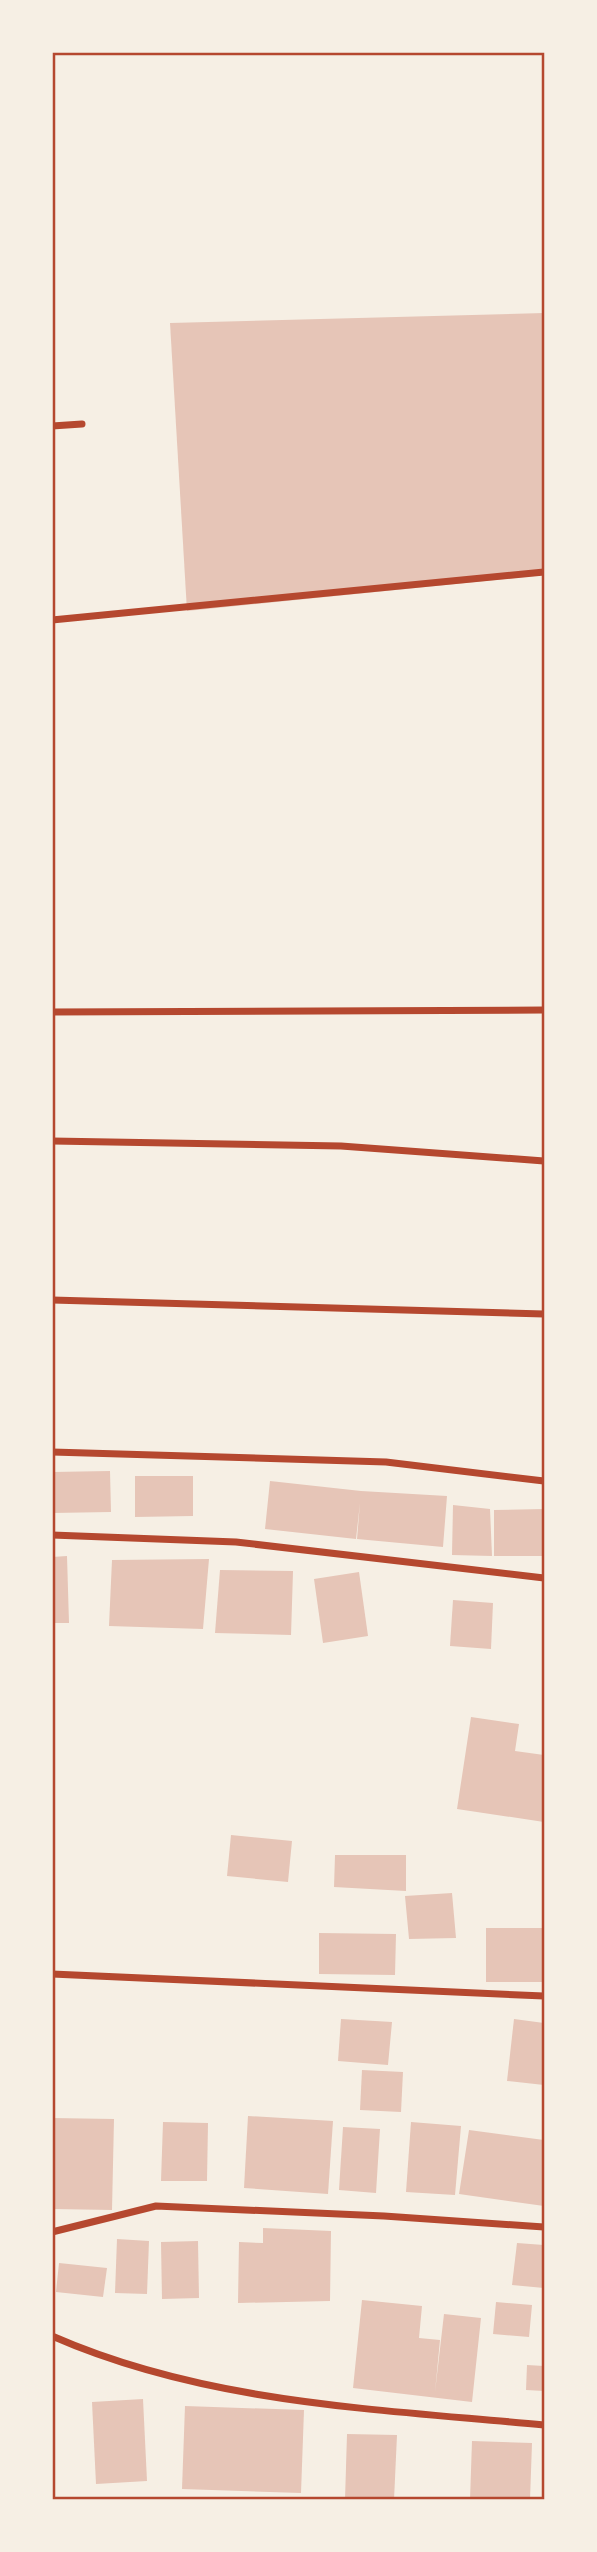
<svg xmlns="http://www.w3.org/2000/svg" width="597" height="2552" font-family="'Work Sans',sans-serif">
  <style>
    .building { fill: #e6c5b7 }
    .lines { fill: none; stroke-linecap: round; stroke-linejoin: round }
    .minor { stroke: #b5482f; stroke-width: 7 }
    .neatline { fill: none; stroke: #b5482f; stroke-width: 2.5 }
  </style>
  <rect width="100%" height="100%" fill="#f6efe4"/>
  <g class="building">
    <path d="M 544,313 L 544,575 L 187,611 L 170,323 Z"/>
    <path d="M 110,1471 L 111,1512 L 52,1513 L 52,1472 Z"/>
    <path d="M 135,1476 L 193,1476 L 193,1516 L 135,1517 Z"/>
    <path d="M 270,1481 L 361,1491 L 447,1496 L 443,1547 L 357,1539 L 360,1503 L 356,1539 L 265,1529 Z"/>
    <path d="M 453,1505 L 490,1509 L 492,1556 L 452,1555 Z"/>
    <path d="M 544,1509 L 544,1556 L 494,1556 L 494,1510 Z"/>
    <path d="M 67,1556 L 69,1623 L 52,1623 L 52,1557 Z"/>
    <path d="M 209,1559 L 203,1629 L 109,1626 L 112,1560 Z"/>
    <path d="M 220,1570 L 293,1571 L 291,1635 L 215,1633 Z"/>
    <path d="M 359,1572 L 368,1636 L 323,1643 L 314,1579 Z"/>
    <path d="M 453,1600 L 493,1603 L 491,1649 L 450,1646 Z"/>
    <path d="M 471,1717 L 519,1724 L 515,1751 L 544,1755 L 544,1822 L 457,1809 Z"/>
    <path d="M 231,1835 L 292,1841 L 288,1882 L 227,1876 Z"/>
    <path d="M 335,1855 L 406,1855 L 406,1891 L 334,1887 Z"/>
    <path d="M 452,1893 L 456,1938 L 409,1939 L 405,1896 Z"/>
    <rect x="486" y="1928" width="58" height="54"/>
    <path d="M 319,1933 L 396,1934 L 395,1975 L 319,1974 Z"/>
    <path d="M 341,2019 L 392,2022 L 388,2065 L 338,2061 Z"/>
    <path d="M 514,2019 L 544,2023 L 544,2085 L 507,2081 Z"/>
    <path d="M 362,2070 L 403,2072 L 401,2112 L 360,2110 Z"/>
    <path d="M 248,2116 L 333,2121 L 328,2194 L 244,2188 Z"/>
    <path d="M 52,2118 L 114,2119 L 112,2210 L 52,2209 Z"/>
    <path d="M 163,2122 L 208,2123 L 207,2181 L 161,2181 Z"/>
    <path d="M 411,2122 L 461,2126 L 455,2195 L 406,2192 Z"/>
    <path d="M 343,2127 L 380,2129 L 376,2193 L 339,2190 Z"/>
    <path d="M 469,2130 L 544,2140 L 544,2206 L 459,2194 Z"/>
    <path d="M 263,2228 L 331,2231 L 330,2301 L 238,2303 L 239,2242 L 263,2243 Z"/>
    <path d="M 117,2239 L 149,2241 L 147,2294 L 115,2293 Z"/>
    <path d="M 198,2241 L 199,2298 L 162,2299 L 161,2242 Z"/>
    <path d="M 517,2243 L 544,2245 L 544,2288 L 512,2285 Z"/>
    <path d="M 59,2263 L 107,2268 L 103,2297 L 56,2292 Z"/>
    <path d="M 362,2300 L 422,2306 L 419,2338 L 440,2340 L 435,2392 L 444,2314 L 481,2318 L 472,2402 L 353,2388 Z"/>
    <path d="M 496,2302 L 532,2305 L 529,2337 L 493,2334 Z"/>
    <path d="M 527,2365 L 544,2366 L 544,2391 L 526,2390 Z"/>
    <path d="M 143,2399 L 147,2481 L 96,2484 L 92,2402 Z"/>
    <path d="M 185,2406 L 304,2410 L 301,2493 L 182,2489 Z"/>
    <path d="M 347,2434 L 397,2435 L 394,2500 L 345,2500 Z"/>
    <path d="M 472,2441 L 532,2443 L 530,2500 L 470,2500 Z"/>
  </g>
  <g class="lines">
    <g class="minor">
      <path d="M 52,426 L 82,424"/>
      <path d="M 52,620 L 544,572"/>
      <path d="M 52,1012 L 544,1010"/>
      <path d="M 52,1141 L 341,1146 L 544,1161"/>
      <path d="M 52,1300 L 544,1314"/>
      <path d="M 52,1452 L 386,1462 L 544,1481"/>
      <path d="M 52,1535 L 236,1542 L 544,1578"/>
      <path d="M 52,1974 L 544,1996"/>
      <path d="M 52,2232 L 156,2206 L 384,2216 L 544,2227"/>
      <path d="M 52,2336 C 207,2404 378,2409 544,2425"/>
    </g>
  </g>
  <rect width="597" height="2552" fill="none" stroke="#f6efe4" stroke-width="108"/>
  <rect x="54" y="54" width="489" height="2444" class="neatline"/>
</svg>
